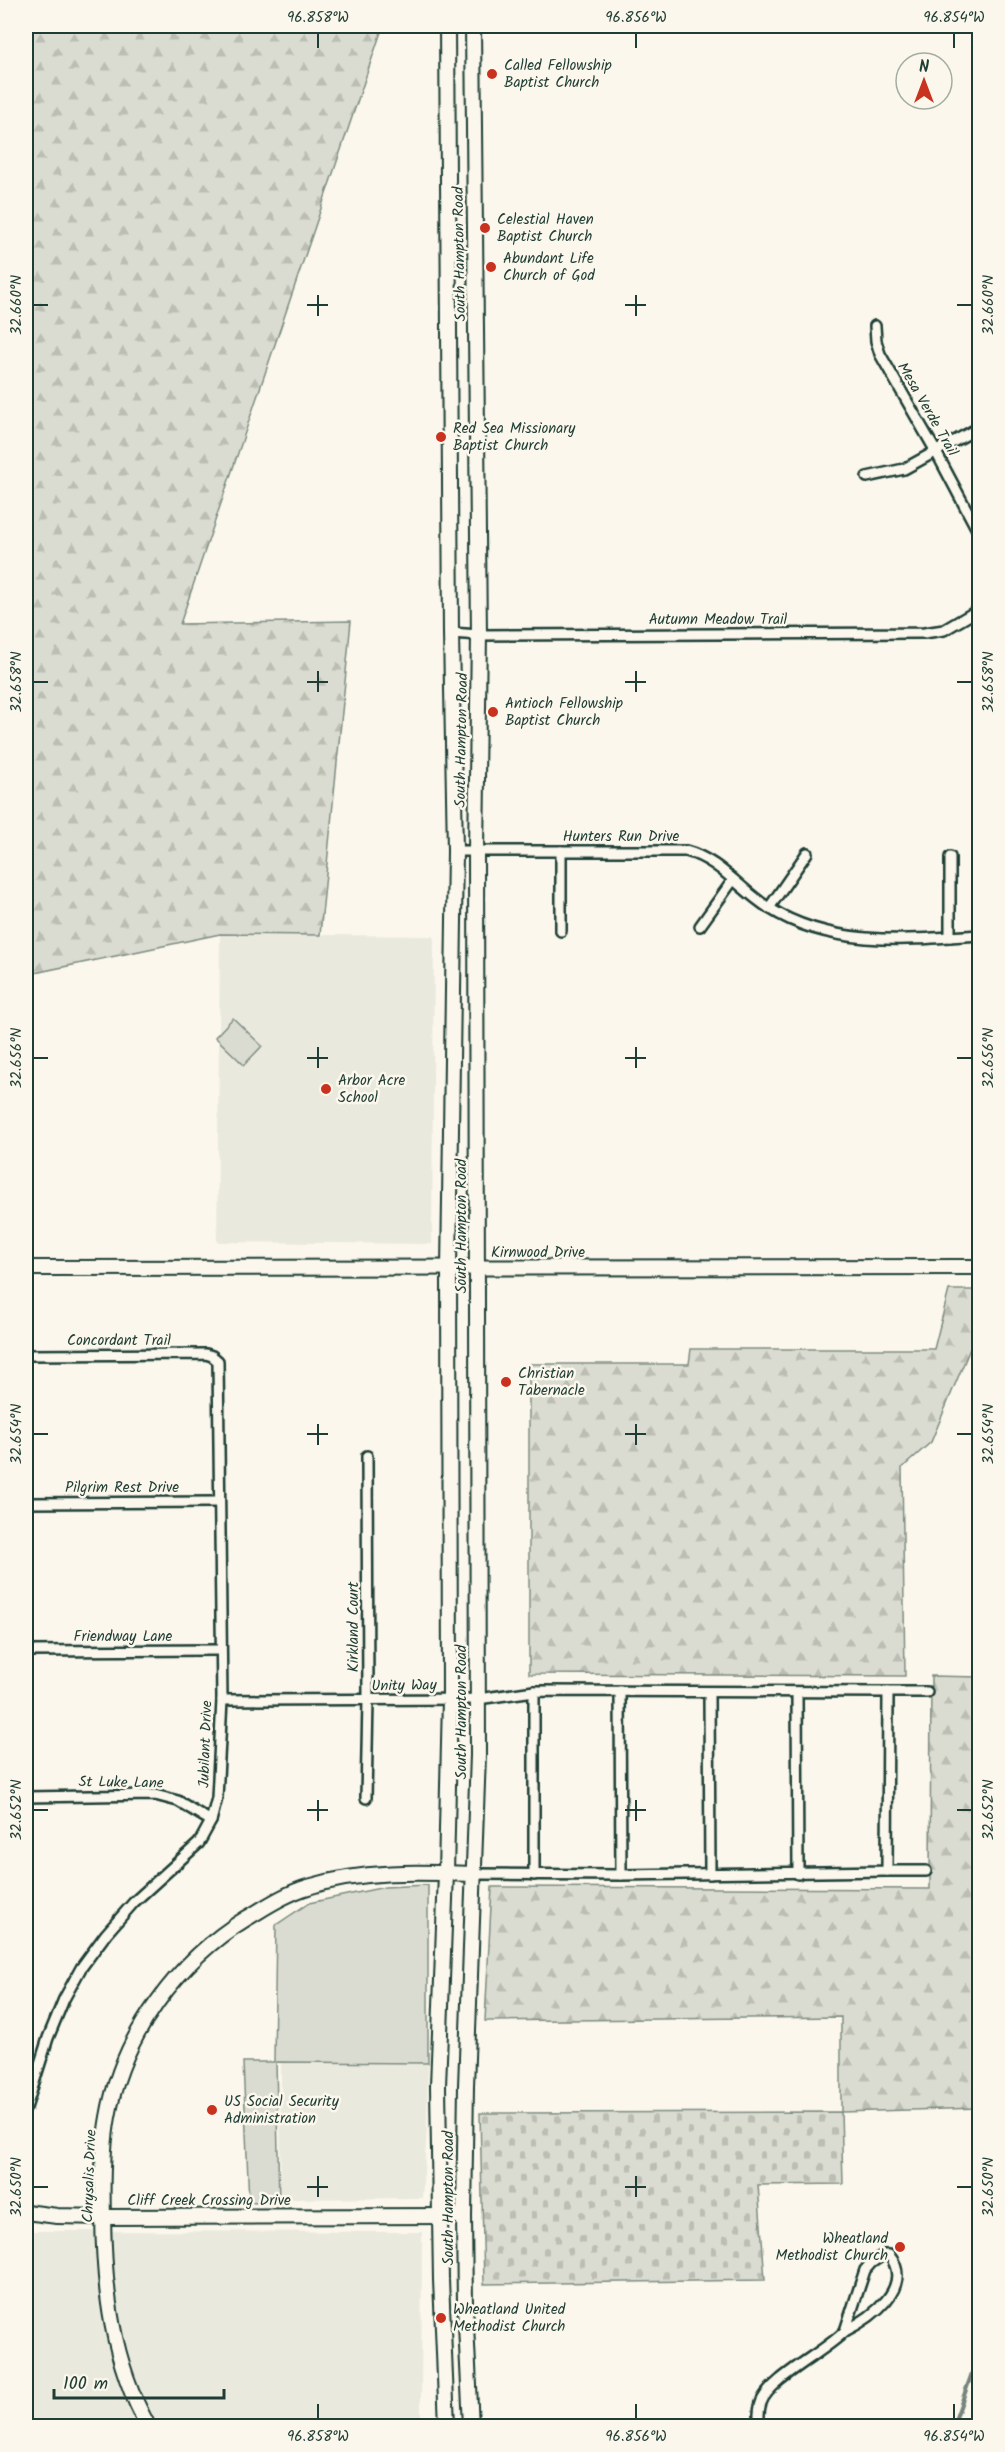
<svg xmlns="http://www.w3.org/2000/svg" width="1005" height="2452" font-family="Kalam,sans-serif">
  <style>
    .built { fill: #eae9de }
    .green { fill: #dbdcd1; stroke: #7d8c82; stroke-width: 1.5 }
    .forest { fill: url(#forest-firs); stroke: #7d8c82; stroke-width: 1.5 }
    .cemetery { fill: url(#cemetery-stones); stroke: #7d8c82; stroke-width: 1.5 }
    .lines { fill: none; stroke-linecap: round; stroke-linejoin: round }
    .stream { stroke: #74847b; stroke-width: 4 }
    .street-casing { stroke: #1f3d34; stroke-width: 14 }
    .secondary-casing { stroke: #1f3d34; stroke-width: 18 }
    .street { stroke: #fbf7ec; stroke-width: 9 }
    .secondary { stroke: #fbf7ec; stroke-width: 14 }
    .ticks { fill: none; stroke: #1f3d34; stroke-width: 2 }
    .poi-dot { fill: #c8321e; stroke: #fbf7ec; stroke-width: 2 }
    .labels { text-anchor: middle; stroke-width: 5; stroke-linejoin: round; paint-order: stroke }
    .poi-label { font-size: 15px; fill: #1f3d34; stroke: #fbf7ec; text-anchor: start }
    .street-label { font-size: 15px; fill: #1f3d34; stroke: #fbf7ec }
    .neatline { fill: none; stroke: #1f3d34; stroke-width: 2 }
    .ticks-label { font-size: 15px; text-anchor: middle; fill: #1f3d34 }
  </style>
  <defs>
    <pattern id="forest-firs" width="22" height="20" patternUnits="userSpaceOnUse" patternTransform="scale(1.5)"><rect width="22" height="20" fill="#dbdcd1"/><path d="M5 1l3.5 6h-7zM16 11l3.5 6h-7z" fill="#bcbeb4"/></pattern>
    <pattern id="cemetery-stones" width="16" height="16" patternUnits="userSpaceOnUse" patternTransform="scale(1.5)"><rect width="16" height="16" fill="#dbdcd1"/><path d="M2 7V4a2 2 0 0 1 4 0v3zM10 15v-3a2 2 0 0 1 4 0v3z" fill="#bcbeb4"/></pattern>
  </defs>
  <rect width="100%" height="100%" fill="#fbf7ec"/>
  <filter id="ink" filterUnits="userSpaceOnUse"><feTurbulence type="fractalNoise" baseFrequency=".0167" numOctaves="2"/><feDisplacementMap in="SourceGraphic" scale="12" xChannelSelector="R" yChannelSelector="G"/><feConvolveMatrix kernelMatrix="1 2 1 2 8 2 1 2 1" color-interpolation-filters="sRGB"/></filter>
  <g filter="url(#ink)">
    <g class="built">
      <path d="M 220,934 L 434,936 L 432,1244 L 217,1242 Z"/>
      <path d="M 281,2062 L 428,2063 L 427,2129 L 422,2198 L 280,2199 Z"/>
      <path d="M 26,2231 L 422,2232 L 421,2426 L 26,2426 Z"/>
    </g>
    <g class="green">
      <path d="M 233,1018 L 262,1046 L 244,1065 L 215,1037 Z"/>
      <path d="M 428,1885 L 428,2063 L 276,2062 L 279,2201 L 249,2202 L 243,2062 L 274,2062 L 276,1925 L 309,1903 L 385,1887 Z"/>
    </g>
    <g class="forest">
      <path d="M 26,26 L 383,26 L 180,624 L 351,621 L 320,935 L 220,934 L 30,974 L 26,993 Z"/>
      <path d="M 949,1290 L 979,1290 L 979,1327 L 931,1442 L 902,1468 L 905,1676 L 529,1674 L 529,1364 L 689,1364 L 691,1349 L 934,1349 Z"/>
      <path d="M 931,1676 L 979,1677 L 979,2108 L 841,2112 L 841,2017 L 485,2021 L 492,1887 L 930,1889 Z"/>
    </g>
    <path class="cemetery" d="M 841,2112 L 843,2184 L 758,2185 L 765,2280 L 484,2284 L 480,2113 Z"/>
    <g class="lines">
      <path class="stream" d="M 953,2426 L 980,2351"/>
      <g class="street-casing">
        <g id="street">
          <path d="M 875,326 L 876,341 L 880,354 L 935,450 L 980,535"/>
          <path d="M 867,477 L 904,469 L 980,427"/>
          <path d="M 451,633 L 479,635 L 924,633 L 944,630 L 980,609"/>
          <path d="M 455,851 L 686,851 C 720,860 740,890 769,908 C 832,948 909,940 980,935"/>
          <path d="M 561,851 L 561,931"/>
          <path d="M 950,857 L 950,937"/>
          <path d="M 769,908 L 807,853"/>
          <path d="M 700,926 L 733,880"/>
          <path d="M 26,1355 L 206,1354 L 212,1356 L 218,1361 L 222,1700 L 217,1798 L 211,1821 L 199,1843 L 134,1902 L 106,1934 L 81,1968 L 64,1999 L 48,2038 L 26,2108"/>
          <path d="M 26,1503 L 218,1502"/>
          <path d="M 26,1651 L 220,1650"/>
          <path d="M 620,1691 L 621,1875"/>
          <path d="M 797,1692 L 798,1874"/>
          <path d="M 888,1692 L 927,1692"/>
          <path d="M 709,1693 L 710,1874"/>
          <path d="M 222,1700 L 478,1699 L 534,1691 L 888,1692 L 887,1871 L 621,1875 L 474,1874"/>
          <path d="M 26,1797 L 155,1795 L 178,1801 L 211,1821"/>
          <path d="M 366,1798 L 368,1701 L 367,1456"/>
          <path d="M 887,1871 L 926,1871"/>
          <path d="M 534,1875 L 534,1691"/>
          <path d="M 883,2255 L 889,2255 C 915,2287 871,2318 845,2331 L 865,2270 L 871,2263 Z"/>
          <path d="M 759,2426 C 759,2419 758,2411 761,2403 C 769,2379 825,2352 845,2331"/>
        </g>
      </g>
      <g class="secondary-casing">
        <g id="secondary">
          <path d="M 26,1268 L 980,1267"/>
          <path d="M 26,2212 L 57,2216 L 103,2217 L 464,2216"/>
          <path d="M 148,2426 C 112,2361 104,2290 103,2216 C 102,2183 102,2150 108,2117 C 122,2035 178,1960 247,1918 C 266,1907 287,1893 308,1887 C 362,1870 418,1872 474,1874"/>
          <path d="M 447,2426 L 441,2280 L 438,2086 L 446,1873 L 450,1699 L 449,1269 L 455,851 L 451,633 L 447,26"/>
          <path d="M 471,2426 L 465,2305 L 464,2216 L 466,2086 L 478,1755 L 476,851 L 479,635 L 473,26"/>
        </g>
      </g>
      <use href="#street" class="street"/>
      <use href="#secondary" class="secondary"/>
    </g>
  </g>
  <path class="ticks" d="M 318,33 L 318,48M 636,33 L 636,48M 954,33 L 954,48M 318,295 L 318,316M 636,295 L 636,316M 33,305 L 48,305M 307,305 L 328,305M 625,305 L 646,305M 957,305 L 972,305M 318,671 L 318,692M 636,671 L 636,692M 33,682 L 48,682M 307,682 L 328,682M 625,682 L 646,682M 957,682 L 972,682M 318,1047 L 318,1068M 636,1047 L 636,1068M 33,1058 L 48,1058M 307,1058 L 328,1058M 625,1058 L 646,1058M 957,1058 L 972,1058M 318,1424 L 318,1445M 636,1424 L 636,1445M 33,1434 L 48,1434M 307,1434 L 328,1434M 625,1434 L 646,1434M 957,1434 L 972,1434M 318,1800 L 318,1821M 636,1800 L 636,1821M 33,1810 L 48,1810M 307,1810 L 328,1810M 625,1810 L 646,1810M 957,1810 L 972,1810M 318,2176 L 318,2197M 636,2176 L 636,2197M 33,2187 L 48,2187M 307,2187 L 328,2187M 625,2187 L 646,2187M 957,2187 L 972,2187M 318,2404 L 318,2419M 636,2404 L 636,2419M 954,2404 L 954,2419"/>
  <g class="poi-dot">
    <circle cx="492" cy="74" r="6"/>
    <circle cx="485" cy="228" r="6"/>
    <circle cx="491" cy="267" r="6"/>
    <circle cx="441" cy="437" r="6"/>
    <circle cx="493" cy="712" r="6"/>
    <circle cx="326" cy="1089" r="6"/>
    <circle cx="506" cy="1382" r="6"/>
    <circle cx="212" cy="2110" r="6"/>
    <circle cx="900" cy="2247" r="6"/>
    <circle cx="441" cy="2318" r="6"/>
  </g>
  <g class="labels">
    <g class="poi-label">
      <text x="504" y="70">Called Fellowship<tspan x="504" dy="17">Baptist Church</tspan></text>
      <text x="497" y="224">Celestial Haven<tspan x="497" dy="17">Baptist Church</tspan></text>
      <text x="503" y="263">Abundant Life<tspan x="503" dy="17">Church of God</tspan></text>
      <text x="453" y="433">Red Sea Missionary<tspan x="453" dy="17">Baptist Church</tspan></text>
      <text x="505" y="708">Antioch Fellowship<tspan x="505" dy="17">Baptist Church</tspan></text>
      <text x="338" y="1085">Arbor Acre<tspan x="338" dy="17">School</tspan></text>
      <text x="518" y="1378">Christian<tspan x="518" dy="17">Tabernacle</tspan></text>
      <text x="224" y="2106">US Social Security<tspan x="224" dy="17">Administration</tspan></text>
      <text x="888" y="2243" text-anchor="end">Wheatland<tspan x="888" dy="17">Methodist Church</tspan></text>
      <text x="453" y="2314">Wheatland United<tspan x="453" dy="17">Methodist Church</tspan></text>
    </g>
    <g class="street-label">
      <text transform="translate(459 254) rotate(-91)" y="5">South Hampton Road</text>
      <text transform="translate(928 409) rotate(60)" y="5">Mesa Verde Trail</text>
      <text x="718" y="624">Autumn Meadow Trail</text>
      <text transform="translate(461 740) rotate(-89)" y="5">South Hampton Road</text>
      <text x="621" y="841">Hunters Run Drive</text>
      <text transform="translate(461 1226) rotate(-90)" y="5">South Hampton Road</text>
      <text x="538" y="1257">Kirnwood Drive</text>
      <text x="119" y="1345">Concordant Trail</text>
      <text x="122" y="1492">Pilgrim Rest Drive</text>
      <text transform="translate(353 1627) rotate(-90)" y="5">Kirkland Court</text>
      <text x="123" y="1641">Friendway Lane</text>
      <text transform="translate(404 1685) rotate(-1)" y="5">Unity Way</text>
      <text transform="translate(461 1712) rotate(-90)" y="5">South Hampton Road</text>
      <text transform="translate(205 1744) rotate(-88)" y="5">Jubilant Drive</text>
      <text transform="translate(121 1782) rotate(1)" y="5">St Luke Lane</text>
      <text transform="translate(89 2176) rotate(-88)" y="5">Chrysalis Drive</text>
      <text transform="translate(448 2198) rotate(-90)" y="5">South Hampton Road</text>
      <text x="209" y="2205">Cliff Creek Crossing Drive</text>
    </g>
  </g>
  <rect width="1005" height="2452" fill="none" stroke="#fbf7ec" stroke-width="66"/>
  <g transform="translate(924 81)"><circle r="28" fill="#fbf7ec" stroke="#a3ada2" stroke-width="1.5"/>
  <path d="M0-4.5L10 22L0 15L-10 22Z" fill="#c8321e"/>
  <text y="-9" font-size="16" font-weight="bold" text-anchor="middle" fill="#1f3d34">N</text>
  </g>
  <path d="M54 2389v9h170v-9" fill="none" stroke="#1f3d34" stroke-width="3"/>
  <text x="63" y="2389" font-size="18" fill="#1f3d34" stroke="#fbf7ec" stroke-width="4.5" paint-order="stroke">100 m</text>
  <rect x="33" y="33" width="939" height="2386" class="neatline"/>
  <g class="ticks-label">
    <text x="318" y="22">96.858°W</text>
    <text x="636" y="22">96.856°W</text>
    <text x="954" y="22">96.854°W</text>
    <text transform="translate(16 305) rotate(-90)" y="5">32.660°N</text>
    <text transform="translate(988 305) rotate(-90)" y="5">32.660°N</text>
    <text transform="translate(16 682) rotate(-90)" y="5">32.658°N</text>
    <text transform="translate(988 682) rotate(-90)" y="5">32.658°N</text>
    <text transform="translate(16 1058) rotate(-90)" y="5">32.656°N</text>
    <text transform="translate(988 1058) rotate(-90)" y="5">32.656°N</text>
    <text transform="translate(16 1434) rotate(-90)" y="5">32.654°N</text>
    <text transform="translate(988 1434) rotate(-90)" y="5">32.654°N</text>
    <text transform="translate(16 1810) rotate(-90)" y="5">32.652°N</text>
    <text transform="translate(988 1810) rotate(-90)" y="5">32.652°N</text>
    <text transform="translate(16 2187) rotate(-90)" y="5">32.650°N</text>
    <text transform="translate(988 2187) rotate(-90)" y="5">32.650°N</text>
    <text x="318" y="2441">96.858°W</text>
    <text x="636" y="2441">96.856°W</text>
    <text x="954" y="2441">96.854°W</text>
  </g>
</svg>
